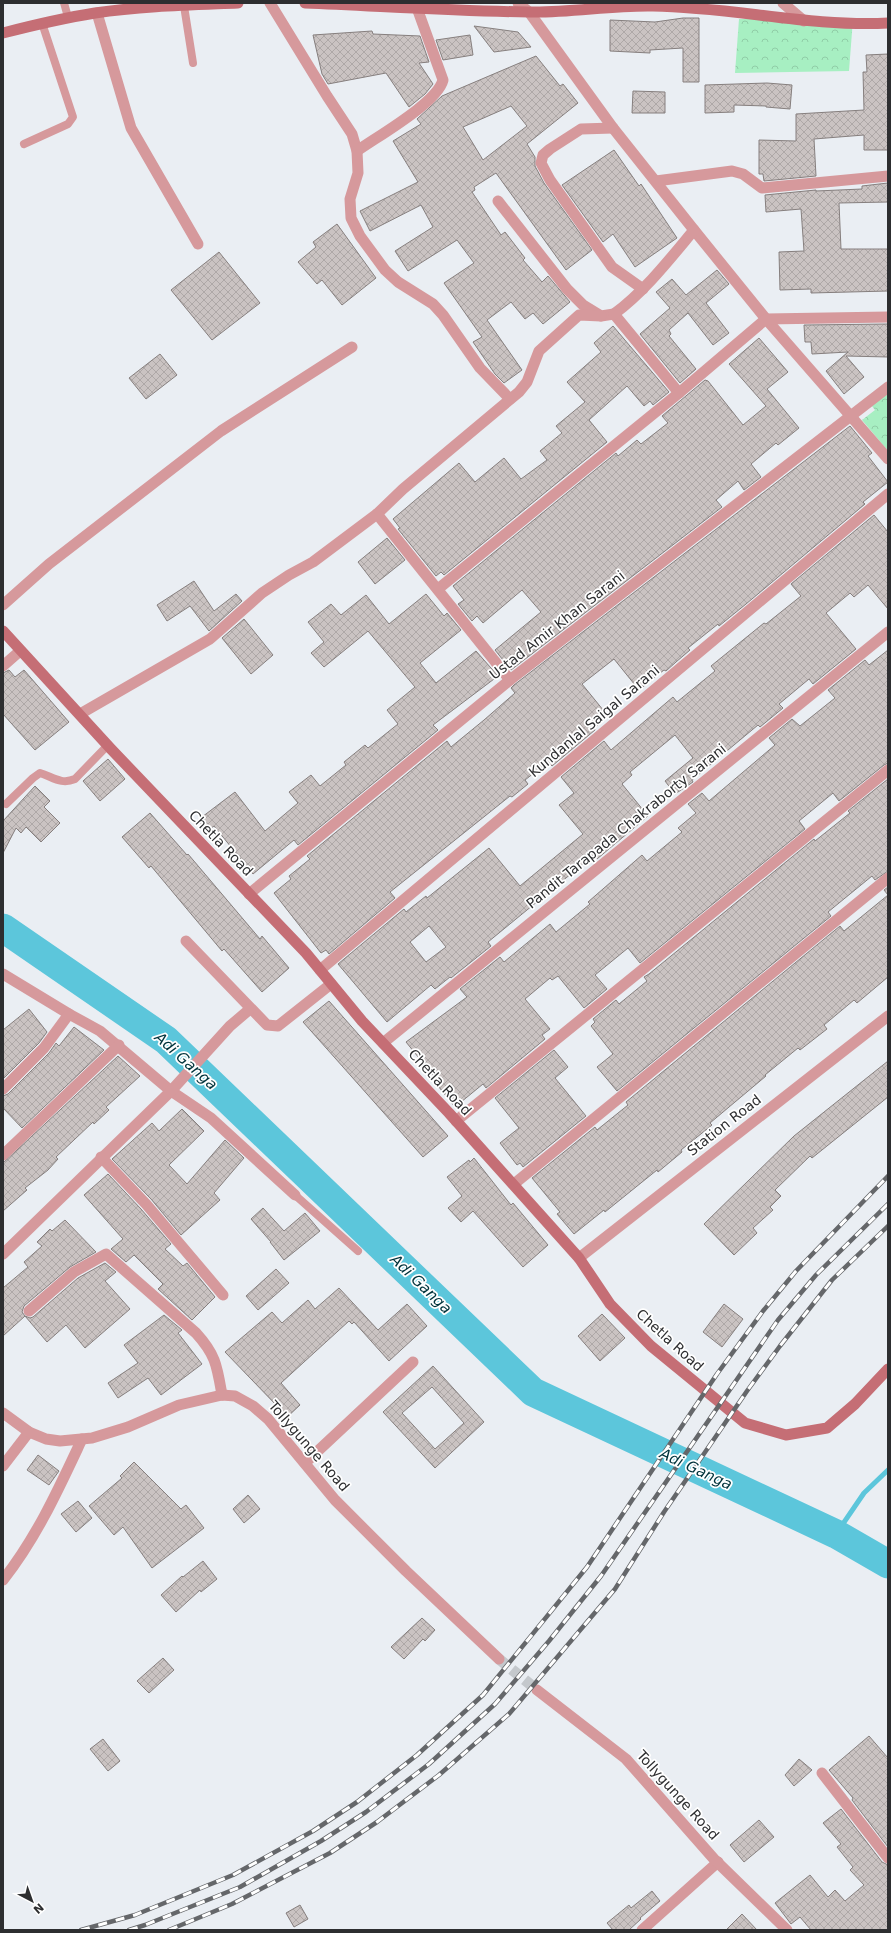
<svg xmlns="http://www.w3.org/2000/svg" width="891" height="1933" font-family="'DejaVu Sans',sans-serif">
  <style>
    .park { fill: url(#park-crowns) }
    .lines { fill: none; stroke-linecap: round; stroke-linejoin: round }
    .stream { stroke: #5cc6db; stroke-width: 5 }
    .river { stroke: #5cc6db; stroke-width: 29 }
    .building { fill: url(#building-cross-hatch); stroke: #867f7e; fill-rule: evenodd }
    .tertiary-tunnel { stroke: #c4c8cc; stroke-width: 11; stroke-dasharray: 11 5.5; stroke-linecap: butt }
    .service { stroke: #d6999c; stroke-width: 8 }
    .minor { stroke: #d6999c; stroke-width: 11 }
    .tertiary { stroke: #d6999c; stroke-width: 11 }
    .secondary { stroke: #c56e75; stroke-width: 11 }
    .rail-casing { stroke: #65676a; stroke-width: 4.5 }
    .rail { stroke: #fff; stroke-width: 3; stroke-dasharray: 9; stroke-linecap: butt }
    .labels { text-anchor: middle; stroke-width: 3.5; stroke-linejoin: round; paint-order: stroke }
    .street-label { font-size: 14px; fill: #2d2e30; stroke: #fff }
    .water-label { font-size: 15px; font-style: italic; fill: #00333b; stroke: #fff }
  </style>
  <defs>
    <pattern id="park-crowns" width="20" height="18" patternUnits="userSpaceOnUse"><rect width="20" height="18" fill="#a7efc2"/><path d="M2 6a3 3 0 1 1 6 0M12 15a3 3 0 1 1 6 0" fill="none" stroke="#90cda7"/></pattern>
    <pattern id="building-cross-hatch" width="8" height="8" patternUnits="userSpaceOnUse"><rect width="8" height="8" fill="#cac3c2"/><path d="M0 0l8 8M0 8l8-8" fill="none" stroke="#aea8a7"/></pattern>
  </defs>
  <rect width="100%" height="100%" fill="#eaeef3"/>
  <g class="park">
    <path d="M 739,19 L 853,19 L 849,71 L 735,73 Z"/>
    <path d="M 888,385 L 888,451 L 862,420 L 875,410 L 868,401 Z"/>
  </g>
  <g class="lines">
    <path class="stream" d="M 836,1534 L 864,1493 L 888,1470"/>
    <path class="river" d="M 3,928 L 166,1040 L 533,1392 L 836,1534 L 888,1564"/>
  </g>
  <g class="building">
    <path d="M 683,18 L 699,18 L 699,82 L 683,82 L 683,48 L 650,50 L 650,53 L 610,51 L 610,20 L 655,22 Z"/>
    <path d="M 474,26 L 518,32 L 531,47 L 494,52 Z"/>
    <path d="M 372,31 L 373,34 L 420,36 L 429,62 L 419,63 L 433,84 L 425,94 L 409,107 L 386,73 L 328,84 L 322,74 L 313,35 Z"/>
    <path d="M 470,35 L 473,55 L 443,60 L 436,40 Z"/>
    <path d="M 888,54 L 888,150 L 864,150 L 864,135 L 814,139 L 816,176 L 764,181 L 763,174 L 759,174 L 759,140 L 796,141 L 796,114 L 864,110 L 863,72 L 867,72 L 866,55 Z"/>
    <path d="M 536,56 L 560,86 L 563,84 L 578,103 L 527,144 L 535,157 L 535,166 L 544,183 L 592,250 L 566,270 L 496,173 L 474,187 L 475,190 L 472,192 L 501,235 L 505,232 L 525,258 L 523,260 L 542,282 L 548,276 L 570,302 L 543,324 L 533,313 L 525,319 L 511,302 L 487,320 L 522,370 L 504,383 L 495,374 L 473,342 L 482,337 L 444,283 L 474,263 L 457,240 L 408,271 L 395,251 L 433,227 L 421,205 L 370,231 L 360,211 L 418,182 L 393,141 L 421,124 L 417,119 L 442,96 ZM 511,106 L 527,126 L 483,160 L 463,127 Z"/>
    <path d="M 767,83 L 792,85 L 790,109 L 766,107 L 766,106 L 734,105 L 734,112 L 705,113 L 705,85 Z"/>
    <path d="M 633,91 L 665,92 L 665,113 L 632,113 Z"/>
    <path d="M 614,150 L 639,186 L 641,184 L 677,238 L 635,267 L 613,234 L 603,242 L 562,185 Z"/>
    <path d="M 888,183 L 888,202 L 839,203 L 841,249 L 888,249 L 888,291 L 811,293 L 811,289 L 780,290 L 779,252 L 804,251 L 801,209 L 766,212 L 765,195 L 816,190 L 816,191 L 862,189 L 862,186 Z"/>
    <path d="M 337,224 L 376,278 L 342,305 L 322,280 L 317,284 L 298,262 L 316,247 L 313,242 Z"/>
    <path d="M 219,252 L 260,303 L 212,340 L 171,290 Z"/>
    <path d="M 717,270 L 729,284 L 706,303 L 729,333 L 713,345 L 688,313 L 669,330 L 671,334 L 669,336 L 696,369 L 680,383 L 640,334 L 670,308 L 656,292 L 672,279 L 686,295 Z"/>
    <path d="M 888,324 L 888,357 L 846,356 L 864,377 L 844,394 L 826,371 L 848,352 L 812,354 L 811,342 L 805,342 L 804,325 Z"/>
    <path d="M 613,326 L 669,392 L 653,405 L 650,401 L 644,406 L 627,386 L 589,420 L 607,442 L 444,575 L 441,572 L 436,576 L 398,529 L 400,528 L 393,519 L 459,463 L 475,482 L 504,458 L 521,479 L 547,460 L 540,451 L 562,433 L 556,426 L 585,402 L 567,382 L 601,352 L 594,343 Z"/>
    <path d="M 759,338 L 788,372 L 767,389 L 799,428 L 778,445 L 776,443 L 751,464 L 761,477 L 744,490 L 738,481 L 716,500 L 722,507 L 511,670 L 495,650 L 541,612 L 522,590 L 483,623 L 477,616 L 472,621 L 458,604 L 464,600 L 453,586 L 616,453 L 618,456 L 637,440 L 641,444 L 668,423 L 662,416 L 705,380 L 708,381 L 743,425 L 766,406 L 729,364 Z"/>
    <path d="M 160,354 L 177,375 L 146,399 L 129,378 Z"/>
    <path d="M 850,426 L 872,453 L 868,456 L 888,482 L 863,502 L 865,504 L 746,604 L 719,626 L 718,624 L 688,648 L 690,650 L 676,662 L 666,671 L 664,670 L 639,690 L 614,659 L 582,684 L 608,716 L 594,728 L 595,730 L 552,766 L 548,762 L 525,780 L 528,784 L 512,797 L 510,796 L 390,892 L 395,898 L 329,954 L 326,950 L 321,953 L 274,893 L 291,879 L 289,876 L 310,859 L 307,856 L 447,741 L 451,747 L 484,720 L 515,693 L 511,688 L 514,685 Z"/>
    <path d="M 874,515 L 888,532 L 888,609 L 868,585 L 854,597 L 850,593 L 826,613 L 856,649 L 813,684 L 809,679 L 779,704 L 783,708 L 760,727 L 758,725 L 692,780 L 693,782 L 675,794 L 665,781 L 693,758 L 675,735 L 630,772 L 632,775 L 622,784 L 648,816 L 597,859 L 594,855 L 488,942 L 491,946 L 451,978 L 450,977 L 435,989 L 431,985 L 387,1022 L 338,964 L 404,909 L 406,912 L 426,896 L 427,898 L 489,848 L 520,886 L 583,834 L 559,805 L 574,793 L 561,777 L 604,741 L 611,750 L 673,697 L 677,702 L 715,671 L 711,666 L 764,623 L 766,624 L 801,596 L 791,584 ZM 429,926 L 446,947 L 426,962 L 410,942 Z"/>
    <path d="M 387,538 L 405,560 L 375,584 L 358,562 Z"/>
    <path d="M 194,581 L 214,611 L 236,594 L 242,601 L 209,631 L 190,606 L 167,621 L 157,605 Z"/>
    <path d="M 426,594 L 444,616 L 447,613 L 461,630 L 420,663 L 436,683 L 476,651 L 498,676 L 433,725 L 438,730 L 298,845 L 294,840 L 253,874 L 214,826 L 207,831 L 198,820 L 235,792 L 265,831 L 298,803 L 289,792 L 311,775 L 320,786 L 346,765 L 344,762 L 365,745 L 368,748 L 398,724 L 387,710 L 415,687 L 368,631 L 324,667 L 311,653 L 324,642 L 308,622 L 331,604 L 341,615 L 366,595 L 389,624 Z"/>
    <path d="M 244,619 L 273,655 L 251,674 L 222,638 Z"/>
    <path d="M 888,650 L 888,763 L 884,765 L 839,801 L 833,793 L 799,821 L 805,829 L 640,963 L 628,948 L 595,975 L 607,989 L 584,1008 L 558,976 L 552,980 L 550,978 L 525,999 L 550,1029 L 542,1035 L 545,1039 L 486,1088 L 483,1084 L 455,1107 L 434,1081 L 436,1079 L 406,1042 L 467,997 L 460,989 L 500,957 L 504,962 L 550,924 L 556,932 L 590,904 L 588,902 L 642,855 L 647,861 L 682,832 L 678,828 L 696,813 L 688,804 L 702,793 L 709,801 L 775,745 L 769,738 L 792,719 L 800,726 L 835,698 L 828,690 L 865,660 L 869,665 Z"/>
    <path d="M 9,670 L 15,677 L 24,670 L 69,722 L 35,750 L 3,714 L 3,673 Z"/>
    <path d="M 108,759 L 125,779 L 100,801 L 83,781 Z"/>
    <path d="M 888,779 L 888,871 L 875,880 L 872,876 L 828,912 L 831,916 L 617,1091 L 597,1067 L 613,1054 L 591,1026 L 595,1022 L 593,1019 L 616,1000 L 619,1004 L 647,981 L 644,977 L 649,974 L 814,839 L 815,841 L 850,813 L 848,811 Z"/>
    <path d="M 35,786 L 50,801 L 44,807 L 60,823 L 41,842 L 26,827 L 21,833 L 16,828 L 3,853 L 3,821 Z"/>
    <path d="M 150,813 L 187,855 L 188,854 L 260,939 L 262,936 L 289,968 L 262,992 L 224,949 L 222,951 L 151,866 L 149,868 L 122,837 Z"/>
    <path d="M 888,887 L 888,977 L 857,1003 L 854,1000 L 824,1025 L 827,1029 L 800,1050 L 798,1048 L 765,1075 L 766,1076 L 710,1123 L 712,1125 L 681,1150 L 682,1152 L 658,1172 L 657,1170 L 605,1212 L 604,1210 L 574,1234 L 557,1214 L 560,1212 L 532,1178 L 595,1127 L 597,1130 L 628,1105 L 626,1102 L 840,926 L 844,931 L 888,895 L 884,890 Z"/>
    <path d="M 329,1001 L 448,1136 L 423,1157 L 303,1022 Z"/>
    <path d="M 29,1009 L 47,1032 L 39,1043 L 3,1079 L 3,1030 Z"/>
    <path d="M 74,1027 L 104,1050 L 22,1128 L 3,1108 L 3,1096 L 8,1094 L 49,1053 L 56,1043 L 59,1046 Z"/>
    <path d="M 554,1050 L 568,1067 L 555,1078 L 586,1116 L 523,1167 L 520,1163 L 517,1165 L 500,1143 L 519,1128 L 495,1098 Z"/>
    <path d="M 118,1056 L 140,1076 L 106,1107 L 109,1110 L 94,1124 L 93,1122 L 56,1157 L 58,1159 L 48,1170 L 25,1188 L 27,1190 L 3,1211 L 3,1163 Z"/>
    <path d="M 888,1061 L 888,1097 L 812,1158 L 810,1156 L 775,1190 L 781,1196 L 770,1207 L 773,1210 L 753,1228 L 757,1233 L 734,1255 L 704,1224 L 794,1136 Z"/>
    <path d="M 182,1109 L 204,1131 L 169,1165 L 187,1184 L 225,1140 L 244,1158 L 214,1193 L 220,1200 L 181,1235 L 151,1199 L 112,1159 L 152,1123 L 159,1131 Z"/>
    <path d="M 474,1158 L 511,1205 L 513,1203 L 548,1245 L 523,1267 L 473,1211 L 461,1222 L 448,1208 L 462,1196 L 447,1177 L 469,1160 L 470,1162 Z"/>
    <path d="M 108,1174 L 141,1209 L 171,1244 L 165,1249 L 183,1266 L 187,1263 L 215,1297 L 192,1320 L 158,1289 L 163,1284 L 134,1255 L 126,1262 L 111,1249 L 123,1239 L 84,1195 Z"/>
    <path d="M 263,1208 L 284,1231 L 305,1213 L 320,1231 L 284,1260 L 270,1242 L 271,1242 L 251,1219 Z"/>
    <path d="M 65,1220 L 96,1252 L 70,1267 L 24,1306 L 22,1312 L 25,1316 L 3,1336 L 3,1288 L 28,1267 L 24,1262 L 42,1246 L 37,1242 L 50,1229 L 52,1231 Z"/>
    <path d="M 105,1263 L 116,1272 L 105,1281 L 130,1309 L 85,1348 L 66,1325 L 47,1342 L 25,1316 L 30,1318 L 33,1317 L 78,1278 Z"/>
    <path d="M 276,1269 L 289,1283 L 258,1310 L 246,1296 Z"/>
    <path d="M 339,1288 L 378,1330 L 407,1304 L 427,1326 L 389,1361 L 354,1322 L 352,1324 L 349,1321 L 281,1383 L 300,1405 L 285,1419 L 276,1408 L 278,1407 L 225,1352 L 272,1312 L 282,1323 L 308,1300 L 315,1309 Z"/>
    <path d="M 724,1304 L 743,1319 L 722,1347 L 703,1332 Z"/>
    <path d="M 602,1314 L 625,1338 L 600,1361 L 578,1336 Z"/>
    <path d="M 164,1315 L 182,1330 L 178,1333 L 202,1364 L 161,1395 L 148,1378 L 118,1398 L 108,1383 L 138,1363 L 124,1345 Z"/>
    <path d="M 433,1366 L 484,1422 L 435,1468 L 383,1412 ZM 432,1387 L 464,1423 L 435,1449 L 402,1413 Z"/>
    <path d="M 38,1455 L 59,1471 L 49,1485 L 27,1470 Z"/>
    <path d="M 134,1462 L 181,1509 L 186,1505 L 204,1528 L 152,1568 L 123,1527 L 114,1535 L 89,1506 L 122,1478 L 120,1476 Z"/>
    <path d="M 248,1495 L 260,1509 L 244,1523 L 233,1509 Z"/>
    <path d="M 78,1501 L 92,1518 L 76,1532 L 61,1514 Z"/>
    <path d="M 203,1561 L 217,1579 L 201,1592 L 200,1590 L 176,1612 L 161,1595 L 182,1576 L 183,1577 Z"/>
    <path d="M 422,1618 L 435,1630 L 425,1641 L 423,1639 L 404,1659 L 391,1647 Z"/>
    <path d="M 163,1658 L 174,1670 L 149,1693 L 137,1681 Z"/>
    <path d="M 869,1736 L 888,1758 L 888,1847 L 852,1800 L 853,1798 L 829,1770 Z"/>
    <path d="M 103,1739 L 120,1761 L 108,1771 L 90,1749 Z"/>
    <path d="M 799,1759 L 812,1770 L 794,1786 L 785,1775 Z"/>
    <path d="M 841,1809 L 882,1862 L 888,1865 L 888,1930 L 811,1930 L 800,1917 L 791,1924 L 775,1903 L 810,1875 L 828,1897 L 835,1890 L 845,1901 L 864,1885 L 850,1870 L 853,1867 L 837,1847 L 841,1844 L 823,1823 Z"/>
    <path d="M 759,1820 L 774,1837 L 744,1862 L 730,1845 Z"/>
    <path d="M 652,1891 L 660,1901 L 640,1918 L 641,1919 L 629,1930 L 613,1930 L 607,1923 L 629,1905 L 631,1908 Z"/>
    <path d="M 300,1905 L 308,1919 L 294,1927 L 286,1913 Z"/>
    <path d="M 742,1914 L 757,1930 L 726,1930 Z"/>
  </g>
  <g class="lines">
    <path class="tertiary-tunnel" d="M 499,1659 L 537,1690"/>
    <g class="service">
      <path d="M 64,3 L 68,17"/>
      <path d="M 184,6 L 193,63"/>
      <path d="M 24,144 L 68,124 L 73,117 L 42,23"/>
      <path d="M 6,804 L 33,778 L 40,773 C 53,777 61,785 75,779 L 108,745"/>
      <path d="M 295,1195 L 358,1251"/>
    </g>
    <g class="minor">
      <path d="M 270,3 L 327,96 L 352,134 L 357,151 L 358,173 L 350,199 L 351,218 L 360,236 L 385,270 L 398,282 L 433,304 L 443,315 L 480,368 L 510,399"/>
      <path d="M 518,3 L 529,12 L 613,128 L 694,230 L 766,319 L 888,459"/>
      <path d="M 783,3 L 804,21"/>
      <path d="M 97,13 L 131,128 L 198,244"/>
      <path d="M 613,128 L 581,129 L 550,149 L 543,155 L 541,163 L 550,180 L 612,267 L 643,289"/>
      <path d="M 357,151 C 378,136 437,103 443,80 L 417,8"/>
      <path d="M 656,181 L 732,171 L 743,174 L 762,188 L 888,176"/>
      <path d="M 498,201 L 567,289 L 583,305 L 601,316 L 614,314 L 679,393"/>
      <path d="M 614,314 C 645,291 669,260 694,230"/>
      <path d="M 377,514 L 403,489 L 519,392 L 527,382 L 539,351 L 579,315 L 601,316"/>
      <path d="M 438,589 L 679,393 L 766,319 L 888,317"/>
      <path d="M 3,605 L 49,564 L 221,431 L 352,347"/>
      <path d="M 3,666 L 20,651"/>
      <path d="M 80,714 L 210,639 L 262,593 L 289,575 L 313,562 L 377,514 L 510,680"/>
      <path d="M 249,894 L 510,680 L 888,387"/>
      <path d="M 186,941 L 267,1025 L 278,1026 L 331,984"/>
      <path d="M 320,970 L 888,494"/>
      <path d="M 3,974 L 69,1014 L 100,1031 L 171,1091 L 211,1118 L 295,1195"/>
      <path d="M 383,1043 L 888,632"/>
      <path d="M 3,1089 L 44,1048 L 69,1014"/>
      <path d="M 456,1121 L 888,770"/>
      <path d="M 3,1155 L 119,1045"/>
      <path d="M 101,1157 L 146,1204 L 223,1295"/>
      <path d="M 514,1184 L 888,878"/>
      <path d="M 3,1254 L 171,1091 L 230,1026 L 250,1009"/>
      <path d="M 29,1311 L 74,1272 L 106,1254 L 196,1333 C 216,1355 217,1366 222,1395"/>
      <path d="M 305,1463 L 413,1362"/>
      <path d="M 3,1466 L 29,1432"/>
      <path d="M 3,1580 C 37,1537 59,1488 82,1439"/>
      <path d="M 822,1773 L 888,1858"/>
      <path d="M 642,1930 L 718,1862"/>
    </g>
    <g class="tertiary">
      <path d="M 579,1258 L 888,1016"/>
      <path d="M 3,1413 L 29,1432 L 46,1439 L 60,1441 L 92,1438 L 128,1427 L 179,1405 L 222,1395 L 235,1396 L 253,1406 L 268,1419 L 335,1500 L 406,1571 L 499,1659"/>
      <path d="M 537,1690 L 626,1759 L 714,1859 L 787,1930"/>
    </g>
    <g class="secondary">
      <path d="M 305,3 C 380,6 455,11 529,12 C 570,13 612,5 653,6 C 732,7 809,27 888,23"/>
      <path d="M 3,33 C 34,25 64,18 95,13 C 142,6 190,5 238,3"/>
      <path d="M 3,631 L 111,749 L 306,953 L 362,1021 L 449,1113 L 579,1258 L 610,1304 L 651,1346 L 745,1423 L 786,1435 L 827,1428 L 855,1404 L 888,1369"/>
    </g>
    <g class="rail-casing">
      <g id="rail">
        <path d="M 81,1930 L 135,1915 L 233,1875 L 313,1831 L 357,1802 L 417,1755 L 483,1695 L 587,1567 L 717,1374 L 763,1311 L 796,1271 L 888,1176"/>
        <path d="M 129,1930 L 145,1925 L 240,1887 L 321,1841 L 366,1812 L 429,1764 L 495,1704 L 549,1641 L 601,1576 L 778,1320 L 816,1275 L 888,1204"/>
        <path d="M 169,1930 L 232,1904 L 330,1853 L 377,1822 L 439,1775 L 509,1714 L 615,1589 L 664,1512 L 747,1391 L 780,1346 L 832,1280 L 888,1226"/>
      </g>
    </g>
    <use href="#rail" class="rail"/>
  </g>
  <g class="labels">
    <g class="street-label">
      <text transform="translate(557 625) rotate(-38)" y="5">Ustad Amir Khan Sarani</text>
      <text transform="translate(594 721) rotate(-40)" y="5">Kundanlal Saigal Sarani</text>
      <text transform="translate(626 826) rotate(-39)" y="5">Pandit Tarapada Chakraborty Sarani</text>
      <text transform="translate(221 843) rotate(46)" y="5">Chetla Road</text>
      <text transform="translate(440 1082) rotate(47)" y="5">Chetla Road</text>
      <text transform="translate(724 1125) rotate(-38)" y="5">Station Road</text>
      <text transform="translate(670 1340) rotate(42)" y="5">Chetla Road</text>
      <text transform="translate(309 1446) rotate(49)" y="5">Tollygunge Road</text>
      <text transform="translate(678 1795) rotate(48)" y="5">Tollygunge Road</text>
    </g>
    <g class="water-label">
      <text transform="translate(186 1061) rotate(42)" y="5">Adi Ganga</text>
      <text transform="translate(421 1284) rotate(44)" y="5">Adi Ganga</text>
      <text transform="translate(696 1469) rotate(25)" y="5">Adi Ganga</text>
    </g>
  </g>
  <rect width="891" height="1933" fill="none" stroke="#2d2e30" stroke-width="8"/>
  <g transform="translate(32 1901) rotate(139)" stroke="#ffffff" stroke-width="3" paint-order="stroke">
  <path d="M0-3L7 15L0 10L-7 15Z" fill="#2d2e30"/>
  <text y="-6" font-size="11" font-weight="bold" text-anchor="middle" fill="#2d2e30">N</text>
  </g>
</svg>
